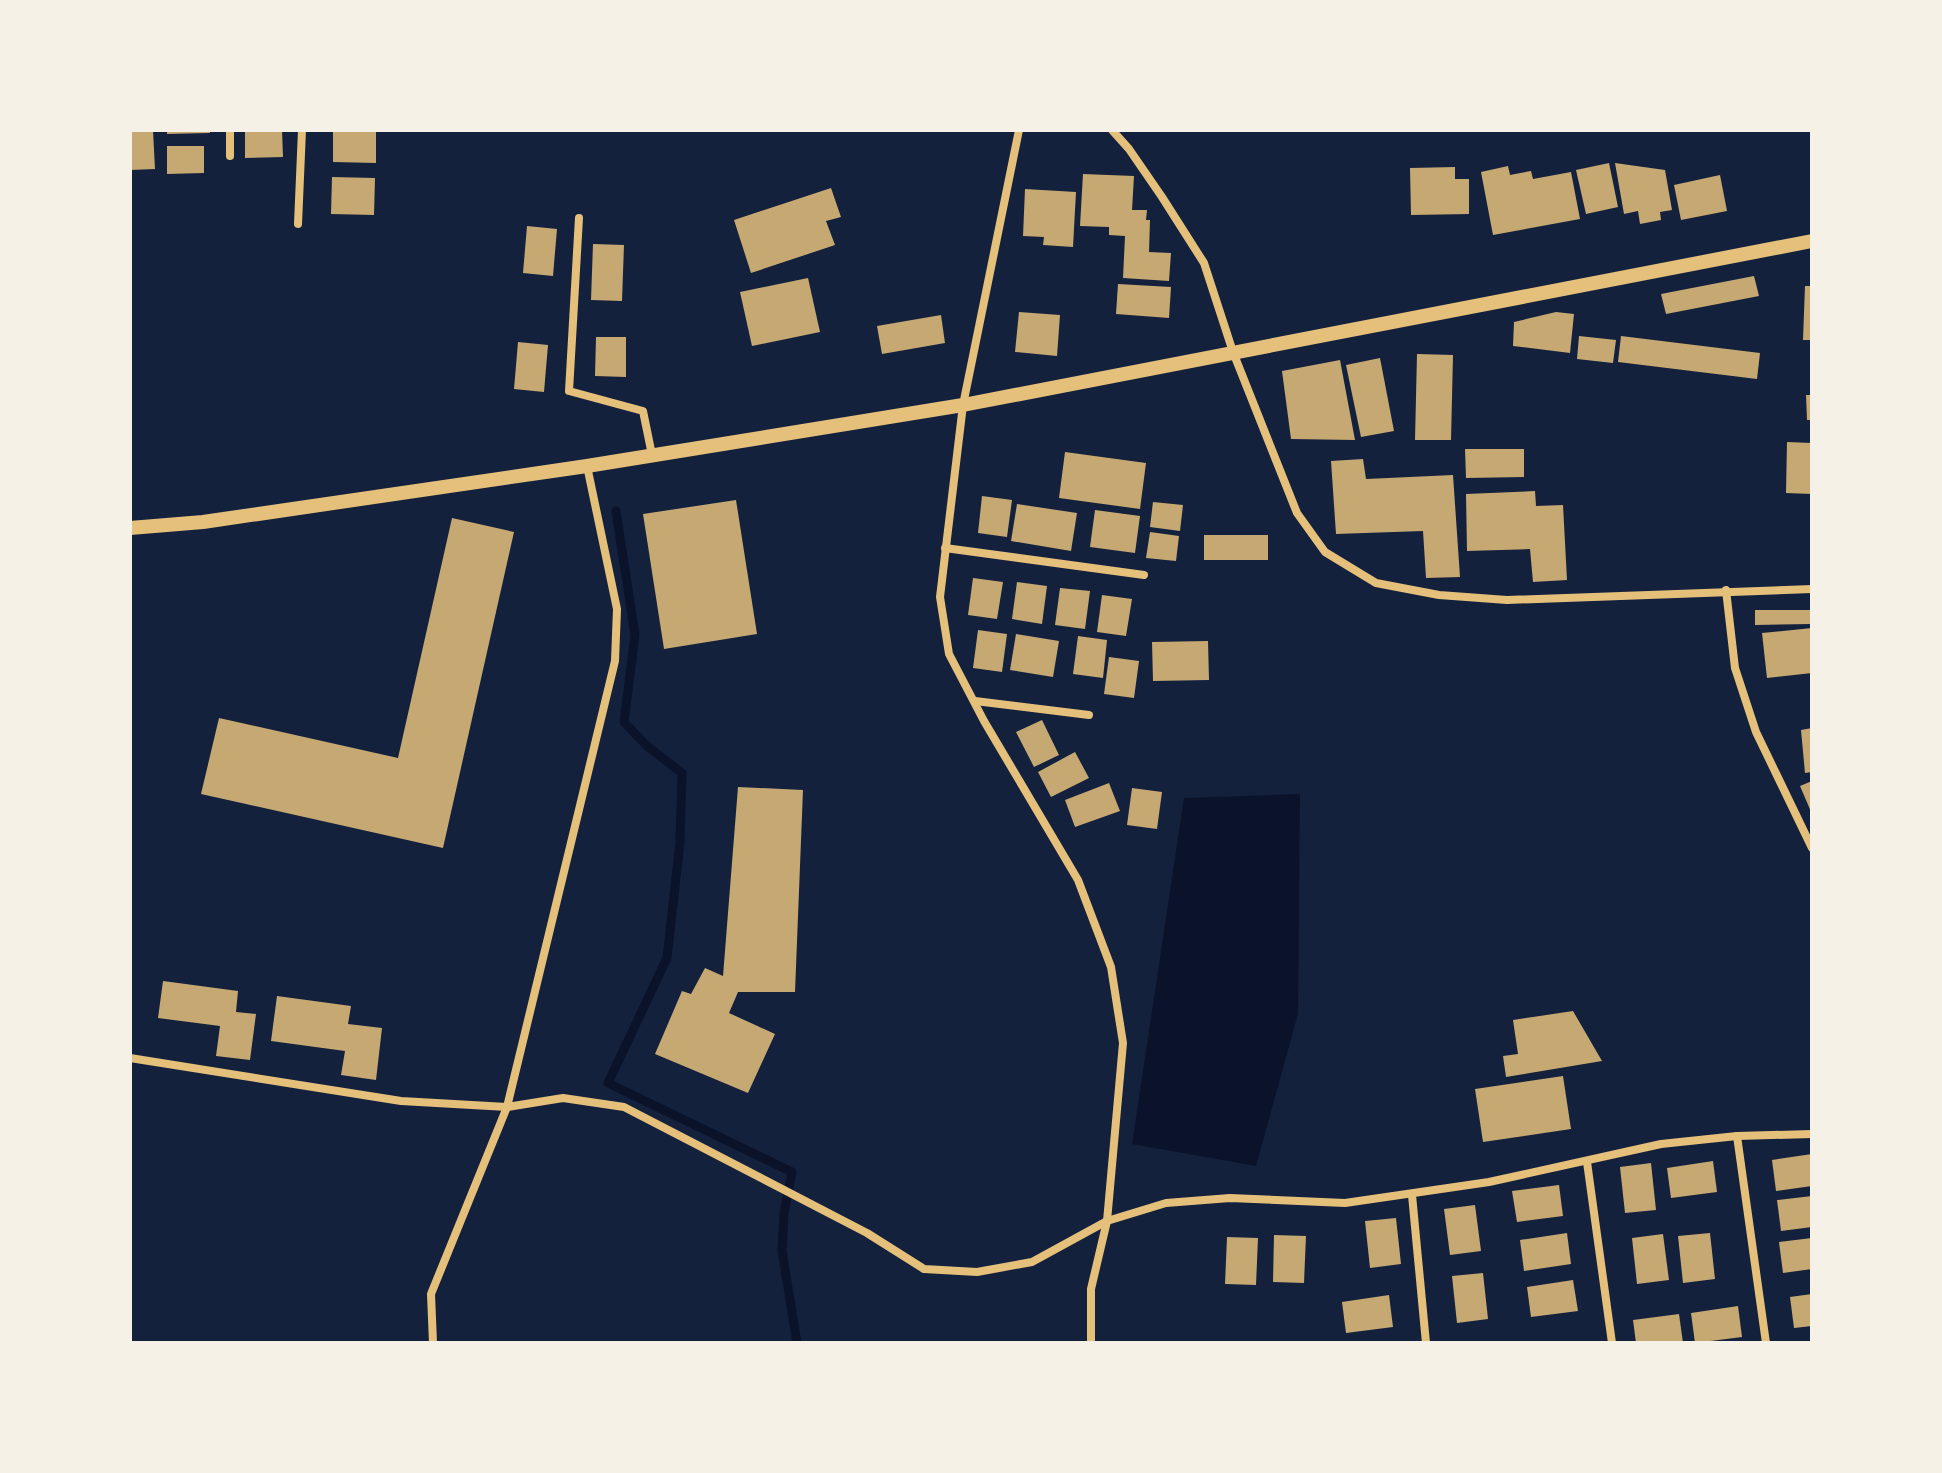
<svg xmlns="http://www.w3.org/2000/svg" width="1942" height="1473" font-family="'PT Sans',sans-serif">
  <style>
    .water { fill: #0b132b }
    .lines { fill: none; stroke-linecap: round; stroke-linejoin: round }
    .stream { stroke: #0b132b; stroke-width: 9 }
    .building { fill: #c6a872 }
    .minor { stroke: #e5c07b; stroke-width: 8 }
    .tertiary { stroke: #e5c07b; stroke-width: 14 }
  </style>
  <rect width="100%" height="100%" fill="#14213d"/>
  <path class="water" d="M 1300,794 L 1298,1014 L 1256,1166 L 1132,1144 L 1184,798 Z"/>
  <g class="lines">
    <path class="stream" d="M 616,511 L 635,635 L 624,722 L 647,746 L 682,773 L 680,842 L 667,958 L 608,1083 L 792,1172 L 784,1213 L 782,1251 L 797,1343"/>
  </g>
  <g class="building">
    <path d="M 130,130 L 153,130 L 155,169 L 130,170 Z"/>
    <path d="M 167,130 L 210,130 L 210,133 L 167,134 Z"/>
    <path d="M 245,130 L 282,130 L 283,157 L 245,158 Z"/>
    <path d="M 333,130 L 376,130 L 376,163 L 333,162 Z"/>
    <path d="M 167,146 L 204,146 L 204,173 L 167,174 Z"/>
    <path d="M 1609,163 L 1618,207 L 1586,214 L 1576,170 Z"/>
    <path d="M 1615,163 L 1665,170 L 1672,210 L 1660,212 L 1661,220 L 1640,224 L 1638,211 L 1624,214 Z"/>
    <path d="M 1508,166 L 1510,175 L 1531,171 L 1533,179 L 1571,172 L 1580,219 L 1493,235 L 1481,172 Z"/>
    <path d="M 1455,167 L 1455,179 L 1469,179 L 1469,214 L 1411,215 L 1410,168 Z"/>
    <path d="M 1083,174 L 1134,176 L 1132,210 L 1147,210 L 1146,220 L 1150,220 L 1149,252 L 1171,253 L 1169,281 L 1123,278 L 1125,236 L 1109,235 L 1109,227 L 1080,226 Z"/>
    <path d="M 1720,175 L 1727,211 L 1681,220 L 1674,185 Z"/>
    <path d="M 332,177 L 375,178 L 374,215 L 331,214 Z"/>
    <path d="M 831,188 L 841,217 L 826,221 L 835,245 L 751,273 L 734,220 Z"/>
    <path d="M 1025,189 L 1076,192 L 1073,247 L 1043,245 L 1044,237 L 1023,236 Z"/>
    <path d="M 527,226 L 557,229 L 553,276 L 523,273 Z"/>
    <path d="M 593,244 L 624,245 L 622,301 L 591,300 Z"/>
    <path d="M 1754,276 L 1759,296 L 1666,314 L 1661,294 Z"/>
    <path d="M 808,278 L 820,332 L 752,346 L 740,292 Z"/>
    <path d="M 1118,284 L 1171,287 L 1169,318 L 1116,314 Z"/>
    <path d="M 1805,286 L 1812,286 L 1812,340 L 1803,340 Z"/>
    <path d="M 1019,312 L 1060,315 L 1057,356 L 1015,352 Z"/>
    <path d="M 1556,312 L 1574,314 L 1570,353 L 1513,346 L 1514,322 Z"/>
    <path d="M 941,315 L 945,343 L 882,354 L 877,326 Z"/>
    <path d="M 1579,336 L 1616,340 L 1613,363 L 1577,359 Z"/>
    <path d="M 1621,336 L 1760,353 L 1757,379 L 1618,362 Z"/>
    <path d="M 596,337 L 626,337 L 626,377 L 595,376 Z"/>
    <path d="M 518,342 L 548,345 L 544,392 L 514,389 Z"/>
    <path d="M 1417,354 L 1453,355 L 1451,440 L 1415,440 Z"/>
    <path d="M 1380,358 L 1394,431 L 1361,437 L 1346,365 Z"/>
    <path d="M 1340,360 L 1355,440 L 1291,439 L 1282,371 Z"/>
    <path d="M 1806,395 L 1812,395 L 1812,420 L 1807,420 Z"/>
    <path d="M 1787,442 L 1812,443 L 1812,494 L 1786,493 Z"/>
    <path d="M 1465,449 L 1524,449 L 1524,477 L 1466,478 Z"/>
    <path d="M 1065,452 L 1146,463 L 1140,509 L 1059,498 Z"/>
    <path d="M 1363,459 L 1366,479 L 1453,475 L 1460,577 L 1426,578 L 1423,531 L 1336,534 L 1331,461 Z"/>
    <path d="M 1535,491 L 1536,506 L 1563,505 L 1567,580 L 1533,582 L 1530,549 L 1467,551 L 1466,494 Z"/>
    <path d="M 982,496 L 1012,500 L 1007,537 L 978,533 Z"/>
    <path d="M 736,500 L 757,634 L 664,649 L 643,514 Z"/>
    <path d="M 1153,502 L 1183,505 L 1180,531 L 1150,527 Z"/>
    <path d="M 1017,504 L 1077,513 L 1071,551 L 1011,541 Z"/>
    <path d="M 1095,510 L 1140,516 L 1135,553 L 1090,547 Z"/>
    <path d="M 452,518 L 514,532 L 443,848 L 201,794 L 219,718 L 398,758 Z"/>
    <path d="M 1150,532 L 1179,536 L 1176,561 L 1146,558 Z"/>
    <rect x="1204" y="535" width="64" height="25"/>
    <path d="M 973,578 L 1003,582 L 997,619 L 968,615 Z"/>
    <path d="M 1017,582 L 1047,586 L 1042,624 L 1012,619 Z"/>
    <path d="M 1060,588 L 1090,591 L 1085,629 L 1055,625 Z"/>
    <path d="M 1102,595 L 1132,599 L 1126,636 L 1097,632 Z"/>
    <path d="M 1755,610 L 1812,610 L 1812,624 L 1755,625 Z"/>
    <path d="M 1812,628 L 1812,673 L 1767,678 L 1762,633 Z"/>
    <path d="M 978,630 L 1007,634 L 1002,672 L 973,668 Z"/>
    <path d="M 1016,634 L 1059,641 L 1053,677 L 1010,670 Z"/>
    <path d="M 1078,636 L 1107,640 L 1103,678 L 1073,674 Z"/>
    <path d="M 1208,641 L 1209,680 L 1153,681 L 1152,642 Z"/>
    <path d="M 1109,657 L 1139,661 L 1134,698 L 1104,694 Z"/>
    <path d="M 1042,720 L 1059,755 L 1034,767 L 1016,732 Z"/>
    <path d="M 1812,728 L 1812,772 L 1805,773 L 1801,730 Z"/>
    <path d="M 1075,752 L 1089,778 L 1051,797 L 1038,772 Z"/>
    <path d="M 1812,781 L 1812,814 L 1800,786 Z"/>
    <path d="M 1109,783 L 1120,811 L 1075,827 L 1065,800 Z"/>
    <path d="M 738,787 L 803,790 L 795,992 L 738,992 L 729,1013 L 775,1034 L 748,1093 L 655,1054 L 682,991 L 691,994 L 705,968 L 723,976 Z"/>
    <path d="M 1132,788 L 1162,792 L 1157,829 L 1127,825 Z"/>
    <path d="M 163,981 L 238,991 L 236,1012 L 256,1014 L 250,1060 L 216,1056 L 220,1026 L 158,1018 Z"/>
    <path d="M 277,996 L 351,1006 L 348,1024 L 382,1028 L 376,1080 L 341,1075 L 345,1051 L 271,1041 Z"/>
    <path d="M 1573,1011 L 1602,1061 L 1506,1077 L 1503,1056 L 1518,1054 L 1513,1020 Z"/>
    <path d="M 1563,1076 L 1571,1129 L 1483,1142 L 1475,1089 Z"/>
    <path d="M 1812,1154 L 1812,1186 L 1776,1191 L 1772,1160 Z"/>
    <path d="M 1713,1161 L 1717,1192 L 1671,1198 L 1667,1168 Z"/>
    <path d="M 1651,1163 L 1656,1210 L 1625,1213 L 1620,1167 Z"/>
    <path d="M 1559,1185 L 1563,1216 L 1517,1222 L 1512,1191 Z"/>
    <path d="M 1812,1196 L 1812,1227 L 1781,1231 L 1777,1200 Z"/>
    <path d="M 1475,1205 L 1481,1251 L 1450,1255 L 1444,1209 Z"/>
    <path d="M 1396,1218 L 1401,1264 L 1370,1268 L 1365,1221 Z"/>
    <path d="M 1567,1233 L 1571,1264 L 1524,1271 L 1520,1240 Z"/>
    <path d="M 1710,1233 L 1715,1279 L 1683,1283 L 1678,1236 Z"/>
    <path d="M 1663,1234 L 1669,1280 L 1637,1284 L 1632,1238 Z"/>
    <path d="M 1274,1235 L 1306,1236 L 1304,1283 L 1273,1282 Z"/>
    <path d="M 1227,1237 L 1258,1238 L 1256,1285 L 1225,1284 Z"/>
    <path d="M 1812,1238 L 1812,1269 L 1783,1273 L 1779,1242 Z"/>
    <path d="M 1483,1273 L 1488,1319 L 1457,1323 L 1452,1276 Z"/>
    <path d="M 1573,1280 L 1578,1311 L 1531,1317 L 1527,1287 Z"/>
    <path d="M 1812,1294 L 1812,1326 L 1794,1328 L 1790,1297 Z"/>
    <path d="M 1389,1295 L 1393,1327 L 1346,1333 L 1342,1302 Z"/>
    <path d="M 1738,1306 L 1742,1337 L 1695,1343 L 1691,1313 Z"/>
    <path d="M 1679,1314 L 1683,1343 L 1636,1343 L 1633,1320 Z"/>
  </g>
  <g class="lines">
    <g class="minor">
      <path d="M 1019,130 L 963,405 L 940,597 L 949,654 L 984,721 L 1078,880 L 1111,967 L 1123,1043 L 1107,1221 L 1091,1289 L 1091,1343"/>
      <path d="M 1112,130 L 1129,149 L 1162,197 L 1204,263 L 1233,352 L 1297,513 L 1325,552 L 1376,583 L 1439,595 L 1507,600 L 1812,589"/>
      <path d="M 230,156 L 230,130"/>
      <path d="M 579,218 L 569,391 L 643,411 L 652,455"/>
      <path d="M 298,224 L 302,130"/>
      <path d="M 945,548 L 1144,575"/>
      <path d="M 1726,590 L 1735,668 L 1756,732 L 1812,848"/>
      <path d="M 975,701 L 1089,715"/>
      <path d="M 130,1058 L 401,1101 L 507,1107 L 563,1098 L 624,1107 L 867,1233 L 924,1269 L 977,1272 L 1032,1262 L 1107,1221 L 1166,1203 L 1230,1198 L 1345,1203 L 1489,1182 L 1661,1144 L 1737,1136 L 1812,1134"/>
      <path d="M 1737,1136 L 1766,1343"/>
      <path d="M 1587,1162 L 1612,1343"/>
      <path d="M 1412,1195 L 1426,1343"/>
      <path d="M 433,1343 L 431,1294 L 507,1107 L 615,661 L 617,609 L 587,466"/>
    </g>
    <path class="tertiary" d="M 130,528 L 203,522 L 587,466 L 963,405 L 1812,241"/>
  </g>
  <rect width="1942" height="1473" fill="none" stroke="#f6f1e7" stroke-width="264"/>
</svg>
